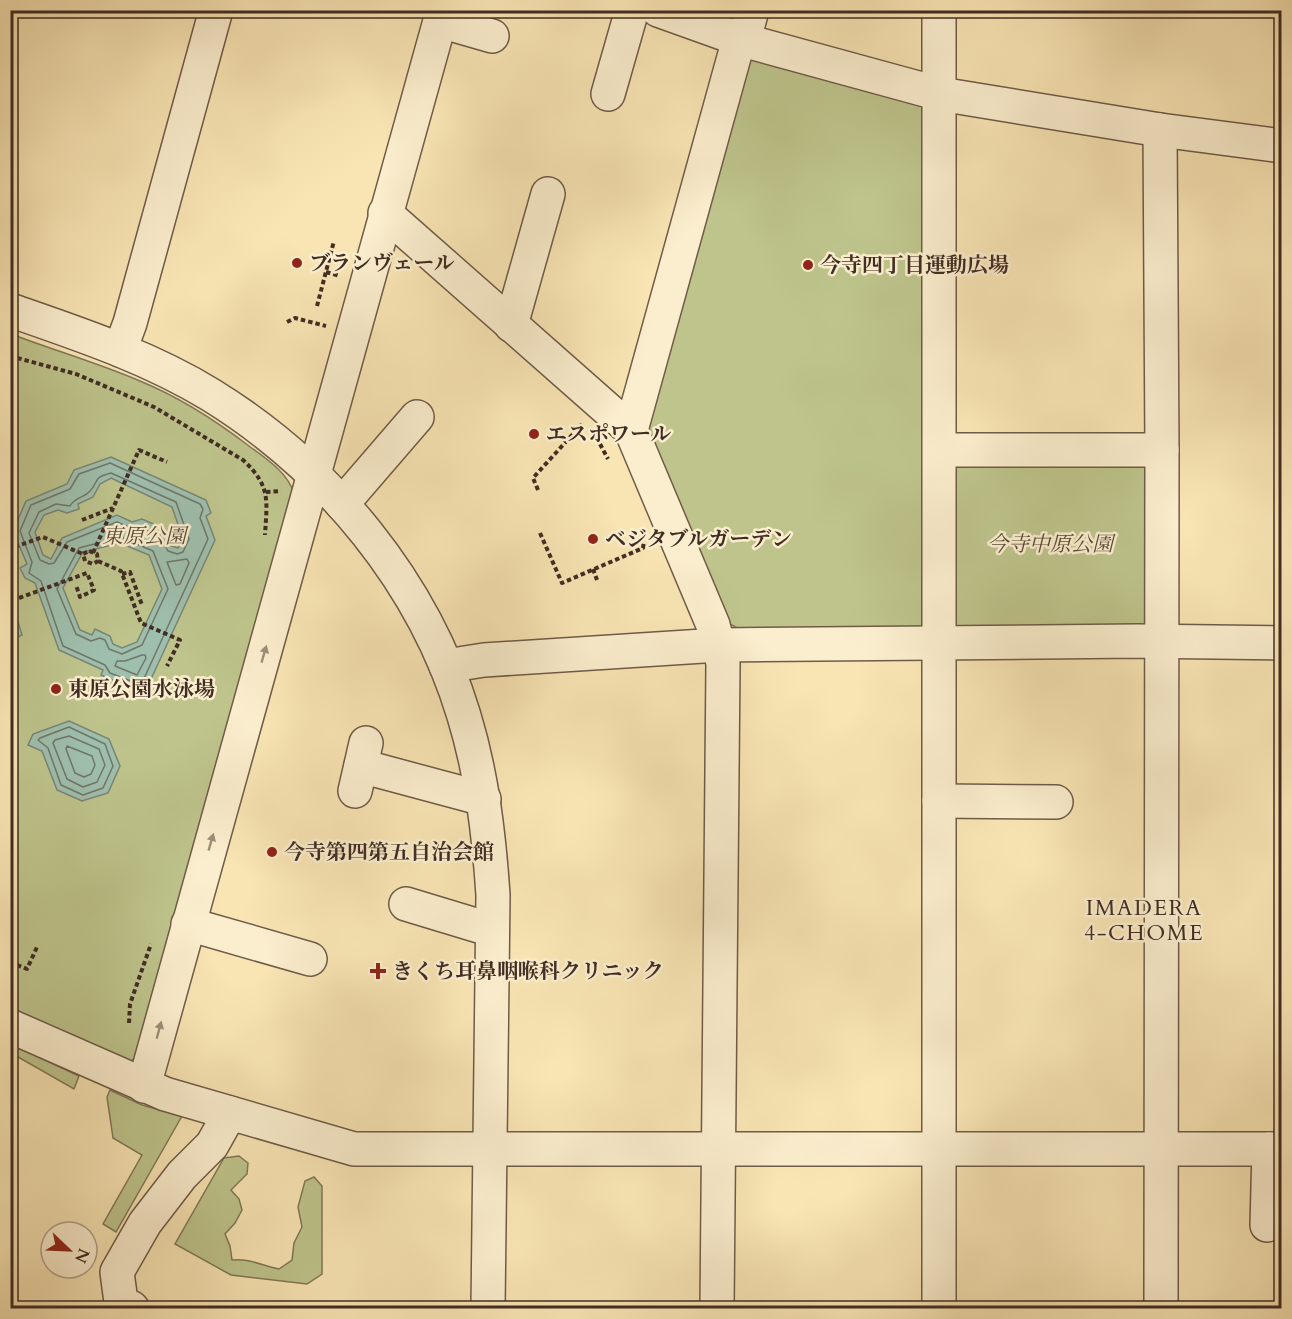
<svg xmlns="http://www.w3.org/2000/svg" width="1292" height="1319" font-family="Cardo,'Noto Serif JP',serif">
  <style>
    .green { fill: #bec48c; stroke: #807858; stroke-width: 1.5 }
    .water { fill: #9ebfad; stroke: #798576; stroke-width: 1.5; fill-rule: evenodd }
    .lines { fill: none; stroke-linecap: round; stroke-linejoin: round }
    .shore { stroke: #707668; stroke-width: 1.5 }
    .minor-casing { stroke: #6f5b48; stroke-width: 36 }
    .path { stroke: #412d24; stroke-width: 4; stroke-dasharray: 4.5 3; stroke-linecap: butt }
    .minor { stroke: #fbeece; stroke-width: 33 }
    .oneway { fill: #9e8e79 }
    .poi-dot { fill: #8f2418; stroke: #fbeece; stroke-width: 2 }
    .labels { text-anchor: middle; stroke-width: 5; stroke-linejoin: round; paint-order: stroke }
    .poi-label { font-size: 21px; font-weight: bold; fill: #412d24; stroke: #fbeece; text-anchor: start }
    .park-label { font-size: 21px; font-style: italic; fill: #5a4b39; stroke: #fbeece }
    .neighbourhood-label { font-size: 22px; letter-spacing: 1.5px; fill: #412d24; stroke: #fbeece }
  </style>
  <rect width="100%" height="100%" fill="#f9e5b4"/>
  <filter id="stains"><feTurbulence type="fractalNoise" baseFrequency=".00333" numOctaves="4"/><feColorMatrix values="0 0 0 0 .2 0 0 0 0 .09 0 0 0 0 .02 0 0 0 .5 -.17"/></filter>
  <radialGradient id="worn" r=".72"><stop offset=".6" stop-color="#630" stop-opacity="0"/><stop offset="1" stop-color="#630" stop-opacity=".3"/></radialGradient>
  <g class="green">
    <path d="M 758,56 L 921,100 L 928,112 L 927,622 L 919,630 L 739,629 L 728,623 L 646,431 L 747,59 Z"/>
    <path d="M 11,334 C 53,350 98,363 140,381 C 179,397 215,420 249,446 C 268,460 287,472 295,495 L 139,1057 L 129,1062 L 11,1008 Z"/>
    <path d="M 958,458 L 1141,458 L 1149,467 L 1148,622 L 1141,629 L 959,631 L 950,622 L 951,470 Z"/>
    <path d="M 11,1044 L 79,1076 L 74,1089 L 11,1053 Z"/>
    <path d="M 110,1090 L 142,1105 L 182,1116 L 116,1232 L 103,1224 L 142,1155 L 113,1138 L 107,1097 Z"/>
    <path d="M 239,1156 L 248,1163 L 247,1174 L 231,1190 L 239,1199 L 242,1210 L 235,1223 L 225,1234 L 230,1246 L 232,1260 C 249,1258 263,1266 279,1269 L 292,1260 L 294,1243 L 302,1227 L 298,1207 L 305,1181 L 314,1177 L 322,1186 L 322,1274 L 307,1284 L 231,1275 L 175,1244 L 224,1158 Z"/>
  </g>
  <g class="water">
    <path d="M 111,457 L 206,500 L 211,513 L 206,516 L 215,540 L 146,690 L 141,692 L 101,675 L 103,670 L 59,650 L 35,583 L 25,578 L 20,568 L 27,564 L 13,531 L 26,501 L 67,484 L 74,470 ZM 111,478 L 172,507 L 183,539 L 178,548 L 171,546 L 168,537 L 153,530 L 156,525 L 142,519 L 132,522 L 117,515 L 62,538 L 51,559 L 43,555 L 35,532 L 44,515 L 58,510 L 67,513 L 79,509 L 78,504 L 93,497 L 100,484 ZM 120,543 L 149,555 L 162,589 L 137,642 L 122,648 L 113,644 L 110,636 L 95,629 L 92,635 L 80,630 L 63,588 L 83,552 Z"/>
    <path d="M 18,622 L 22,635 L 11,640 L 11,625 Z"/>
    <path d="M 69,721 L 109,739 L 120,766 L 108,793 L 82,801 L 57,790 L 42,751 L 28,745 L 33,734 Z"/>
  </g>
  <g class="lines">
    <g class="shore">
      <path d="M 110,463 L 200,504 L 203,509 L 200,518 L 208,539 L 141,685 L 110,673 L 105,665 L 63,646 L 41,581 L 29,573 L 32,562 L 20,531 L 31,505 L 70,489 L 79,474 Z"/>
      <path d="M 111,473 L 176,502 L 189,539 L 183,552 L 177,554 L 168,551 L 163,542 L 150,535 L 146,527 L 141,525 L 131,528 L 117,522 L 67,542 L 54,563 L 49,564 L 40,560 L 29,533 L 39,512 L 56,504 L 70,506 C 75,497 84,498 90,491 C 100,480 92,478 111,473 Z"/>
      <path d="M 121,537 L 153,551 L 168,589 L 142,645 L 122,654 L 109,649 L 105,640 L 100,638 L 91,641 L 76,634 L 57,589 L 79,548 Z"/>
      <path d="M 187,559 L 189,563 L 180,584 L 176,585 L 167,562 Z"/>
      <path d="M 142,655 L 145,655 L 146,658 L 137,675 L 115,666 L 117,661 L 125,661 Z"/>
      <path d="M 69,727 L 105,744 L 113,766 L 103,788 L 83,795 L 61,785 L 48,748 L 38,740 L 40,738 Z"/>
      <path d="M 69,736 L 99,749 L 105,765 L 97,782 L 83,787 L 67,779 L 53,743 L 55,740 Z"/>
      <path d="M 67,746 L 92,756 L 95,765 L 91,774 L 84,777 L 75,773 L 66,749 Z"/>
    </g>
    <g class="minor-casing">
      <g id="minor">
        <path d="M 658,10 L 739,39 L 940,94 L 1160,130 L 1282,146"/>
        <path d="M 440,21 L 492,36"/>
        <path d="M 744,40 L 752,10"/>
        <path d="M 608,94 L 632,10"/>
        <path d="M 1160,130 L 1162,450 L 1161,1308"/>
        <path d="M 385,213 L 631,430 L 713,625 L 723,663 L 717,1308"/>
        <path d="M 10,310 C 79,334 149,357 211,395 C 329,468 424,583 464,716 C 482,775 489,835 493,895 L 488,1308"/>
        <path d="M 511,325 L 548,194"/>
        <path d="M 120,350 L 130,323 L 216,10"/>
        <path d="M 631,430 L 739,39"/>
        <path d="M 940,450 L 1162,450"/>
        <path d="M 342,504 L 417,417"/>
        <path d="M 446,666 L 484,660 L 719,645 L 1138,641 L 1282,643"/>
        <path d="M 361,766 L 484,799"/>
        <path d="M 355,791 L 366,743"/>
        <path d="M 939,801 L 1056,802"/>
        <path d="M 406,904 L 492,930"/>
        <path d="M 188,924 L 310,959"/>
        <path d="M 10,1026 L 165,1094 L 354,1149 L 1282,1149"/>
        <path d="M 144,1086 L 443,10"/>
        <path d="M 1267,1225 L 1269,1149"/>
        <path d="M 132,1308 L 121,1302 L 117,1272 L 145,1223 L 182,1175 L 212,1145 L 230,1113"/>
        <path d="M 939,1308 L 939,10"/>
      </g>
    </g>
    <g class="path">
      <path d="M 326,272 L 340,276"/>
      <path d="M 317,306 L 334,241"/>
      <path d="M 287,322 L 295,318 L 326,326"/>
      <path d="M 10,356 L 76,374 L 154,407 L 243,460 C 271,486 267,500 265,535"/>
      <path d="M 600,444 L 608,459"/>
      <path d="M 538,490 L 533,478 L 582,424"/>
      <path d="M 266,492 L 281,491"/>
      <path d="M 82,520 L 113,508"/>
      <path d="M 540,533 L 562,583 L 643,548 L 644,541"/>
      <path d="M 10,544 L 12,548 L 43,537 L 83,554"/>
      <path d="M 89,551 L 97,554 L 98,561 L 93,564 L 85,561 L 83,554 Z"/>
      <path d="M 93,553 L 139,450 L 167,462"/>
      <path d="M 98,561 L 121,571 L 141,623 L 180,640 L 167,666"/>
      <path d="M 593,569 L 597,580"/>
      <path d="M 122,574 L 130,572 L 142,605"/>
      <path d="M 19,598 L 87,573 L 94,590 L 80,597 L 76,585"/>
      <path d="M 10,962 L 27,969 L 37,947"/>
      <path d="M 129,1023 L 130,1004 L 151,944"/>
    </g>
    <use href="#minor" class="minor"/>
  </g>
  <defs><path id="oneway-solid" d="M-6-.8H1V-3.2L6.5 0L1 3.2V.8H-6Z" transform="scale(1.5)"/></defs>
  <g class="oneway">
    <use href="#oneway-solid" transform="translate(264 654) rotate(-74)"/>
    <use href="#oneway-solid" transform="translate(211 842) rotate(-74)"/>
    <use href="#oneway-solid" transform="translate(159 1030) rotate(-75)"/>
  </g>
  <g class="poi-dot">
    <circle cx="297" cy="263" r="6"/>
    <circle cx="808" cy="265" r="6"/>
    <circle cx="534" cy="434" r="6"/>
    <circle cx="593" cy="539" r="6"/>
    <circle cx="56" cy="689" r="6"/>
    <circle cx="272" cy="852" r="6"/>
    <path d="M375 962h6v6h6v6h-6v6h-6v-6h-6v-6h6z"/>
  </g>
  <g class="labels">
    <g class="poi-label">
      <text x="309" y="270">ブランヴェール</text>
      <text x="820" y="272">今寺四丁目運動広場</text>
      <text x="546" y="441">エスポワール</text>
      <text x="605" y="546">ベジタブルガーデン</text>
      <text x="68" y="696">東原公園水泳場</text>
      <text x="284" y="859">今寺第四第五自治会館</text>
      <text x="392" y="978">きくち耳鼻咽喉科クリニック</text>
    </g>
    <g class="park-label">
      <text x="144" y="543">東原公園</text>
      <text x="1050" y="551">今寺中原公園</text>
    </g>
    <g class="neighbourhood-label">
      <text x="1144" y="915">IMADERA<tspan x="1144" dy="25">4-CHOME</tspan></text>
    </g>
  </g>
  <rect width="1292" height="1319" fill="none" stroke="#f9e5b4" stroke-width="36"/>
  <rect x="12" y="12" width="1268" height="1295" fill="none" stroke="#412d24" stroke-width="3"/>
  <rect x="18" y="18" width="1256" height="1283" fill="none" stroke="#412d24" stroke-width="1.5"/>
  <g transform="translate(69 1250) rotate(113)"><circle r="28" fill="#fbeece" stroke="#b1a18a" stroke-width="1.5"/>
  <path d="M0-4.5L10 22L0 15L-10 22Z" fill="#8f2418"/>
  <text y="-9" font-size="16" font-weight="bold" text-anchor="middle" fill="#412d24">N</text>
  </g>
  <rect width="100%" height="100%" filter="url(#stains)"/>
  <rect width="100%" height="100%" fill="url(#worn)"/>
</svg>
